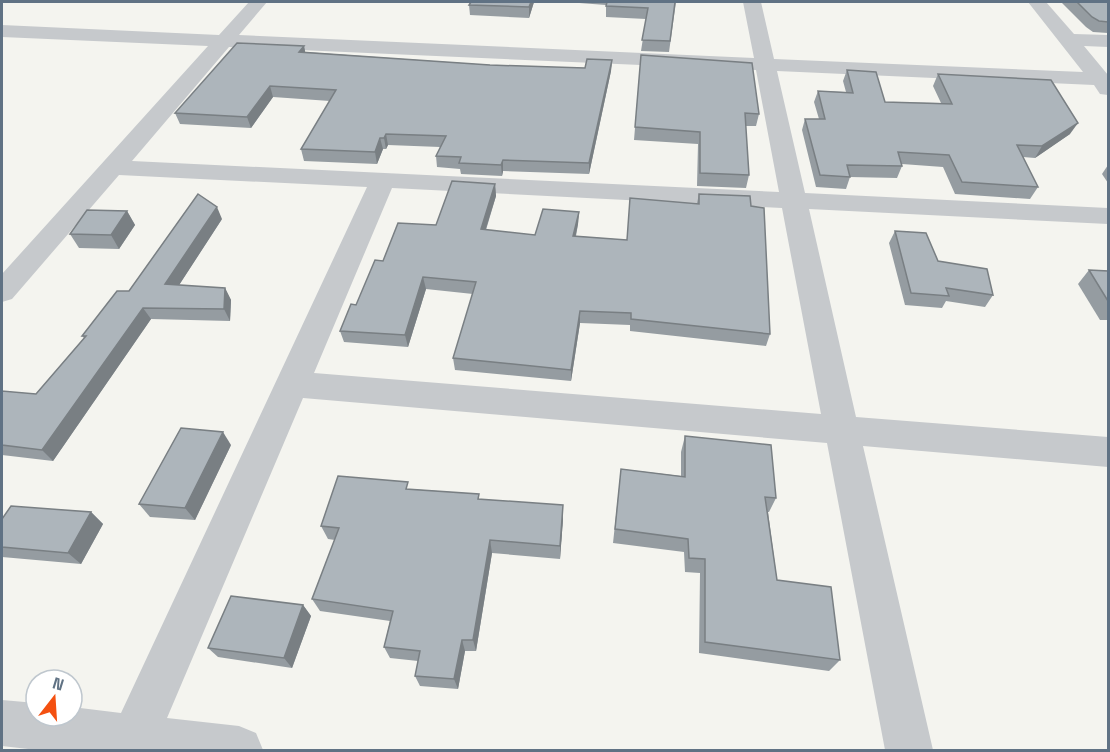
<svg xmlns="http://www.w3.org/2000/svg" width="1110" height="752" font-family="'Space Grotesk',sans-serif">
  <style>
    .lines { fill: none; stroke-linecap: round; stroke-linejoin: round }
    .minor { fill: #c6c9cc; fill-rule: evenodd }
    .wall { fill: #959ca1 }
    .shaded-wall { fill: #797f83 }
    .building { fill: #adb5bb; stroke: #797f83; stroke-width: 1.5 }
  </style>
  <rect width="100%" height="100%" fill="#f4f4ef"/>
  <g class="lines">
    <path class="minor" d="M 249,2 L 267,2 L 239,35 L 754,58 L 743,2 L 761,2 L 774,59 L 1083,72 L 1028,2 L 1046,2 L 1074,34 L 1108,35 L 1108,47 L 1084,46 L 1108,75 L 1108,95 L 1100,94 L 1094,85 L 777,71 L 805,193 L 1108,208 L 1108,224 L 809,209 L 856,417 L 1108,437 L 1108,467 L 863,446 L 933,750 L 885,750 L 827,443 L 303,398 L 167,718 L 239,726 L 256,733 L 263,750 L 37,750 L 2,746 L 2,700 L 36,703 L 36,716 L 72,716 L 72,707 L 121,713 L 367,187 L 119,175 L 12,299 L 2,302 L 2,274 L 208,46 L 2,37 L 2,25 L 219,35 ZM 229,47 L 756,70 L 779,192 L 132,161 ZM 392,188 L 782,208 L 821,414 L 314,373 Z"/>
  </g>
  <g class="wall">
    <path d="M 471,2 L 534,2 L 529,18 L 470,15 L 469,5 Z"/>
    <path d="M 566,2 L 676,2 L 669,52 L 641,51 L 646,19 L 606,17 L 606,5 Z"/>
    <path d="M 1061,2 L 1108,2 L 1108,33 L 1093,32 L 1086,27 Z"/>
    <path d="M 304,46 L 305,52 L 490,65 L 585,68 L 612,60 L 611,71 L 589,174 L 503,171 L 502,176 L 461,174 L 460,169 L 437,167 L 436,156 L 440,147 L 388,145 L 386,149 L 383,149 L 377,164 L 304,161 L 301,149 L 330,101 L 273,97 L 251,128 L 180,124 L 175,113 Z"/>
    <path d="M 641,55 L 759,114 L 756,126 L 745,126 L 749,175 L 746,188 L 697,186 L 698,144 L 634,140 Z"/>
    <path d="M 847,70 L 885,102 L 941,103 L 933,86 L 938,74 L 1070,134 L 1035,158 L 1023,157 L 1038,187 L 1030,199 L 955,194 L 943,167 L 902,164 L 902,166 L 897,178 L 850,177 L 846,189 L 816,187 L 802,130 L 805,119 L 819,119 L 814,102 L 818,91 L 846,92 L 843,81 Z"/>
    <path d="M 1108,165 L 1108,183 L 1102,174 Z"/>
    <path d="M 495,184 L 496,196 L 486,230 L 535,235 L 579,212 L 578,224 L 576,236 L 627,240 L 697,203 L 699,194 L 751,206 L 770,334 L 766,346 L 630,331 L 630,325 L 580,323 L 571,381 L 455,370 L 453,358 L 473,294 L 426,289 L 408,347 L 344,342 L 340,331 L 383,261 L 436,225 Z"/>
    <path d="M 127,211 L 135,225 L 119,249 L 79,248 L 70,234 Z"/>
    <path d="M 222,219 L 179,285 L 225,288 L 231,300 L 230,321 L 151,319 L 53,461 L 2,455 L 2,391 L 36,394 L 84,338 L 82,336 L 129,291 Z"/>
    <path d="M 895,231 L 938,261 L 993,295 L 985,307 L 946,301 L 942,308 L 905,305 L 889,243 Z"/>
    <path d="M 1089,270 L 1108,271 L 1108,320 L 1100,320 L 1078,284 Z"/>
    <path d="M 685,436 L 776,498 L 769,512 L 768,512 L 777,580 L 840,660 L 829,671 L 699,653 L 700,573 L 685,572 L 684,552 L 613,543 L 621,469 L 681,476 L 681,452 Z"/>
    <path d="M 231,445 L 195,520 L 150,517 L 139,504 Z"/>
    <path d="M 410,489 L 479,494 L 479,499 L 563,519 L 560,559 L 492,553 L 476,651 L 465,651 L 458,689 L 420,686 L 415,676 L 418,661 L 390,658 L 384,647 L 390,621 L 320,611 L 312,599 L 335,540 L 328,539 L 321,526 Z"/>
    <path d="M 91,512 L 103,524 L 81,564 L 2,557 L 2,519 Z"/>
    <path d="M 303,605 L 311,616 L 292,668 L 218,657 L 208,648 Z"/>
  </g>
  <g class="shaded-wall">
    <path d="M 531,2 L 534,2 L 529,18 L 529,7 Z"/>
    <path d="M 304,46 L 306,56 L 299,52 Z"/>
    <path d="M 612,60 L 611,71 L 589,174 L 589,163 Z"/>
    <path d="M 270,86 L 273,97 L 251,128 L 247,117 Z"/>
    <path d="M 1078,123 L 1070,134 L 1035,158 L 1042,146 Z"/>
    <path d="M 386,134 L 388,145 L 386,149 L 384,138 Z"/>
    <path d="M 380,138 L 383,149 L 377,164 L 375,152 Z"/>
    <path d="M 503,160 L 503,171 L 502,176 L 501,165 Z"/>
    <path d="M 495,184 L 496,196 L 482,241 L 481,229 Z"/>
    <path d="M 217,207 L 222,219 L 172,296 L 165,284 Z"/>
    <path d="M 127,211 L 135,225 L 119,249 L 111,235 Z"/>
    <path d="M 579,212 L 578,224 L 573,248 L 573,236 Z"/>
    <path d="M 423,277 L 426,289 L 408,347 L 405,335 Z"/>
    <path d="M 225,288 L 231,300 L 230,321 L 224,309 Z"/>
    <path d="M 143,308 L 151,319 L 53,461 L 42,450 Z"/>
    <path d="M 580,311 L 580,323 L 571,381 L 571,370 Z"/>
    <path d="M 223,432 L 231,445 L 195,520 L 185,508 Z"/>
    <path d="M 563,505 L 563,519 L 560,559 L 560,546 Z"/>
    <path d="M 91,512 L 103,524 L 81,564 L 68,553 Z"/>
    <path d="M 490,540 L 492,553 L 476,651 L 473,640 Z"/>
    <path d="M 303,605 L 311,616 L 292,668 L 284,658 Z"/>
    <path d="M 462,640 L 465,651 L 458,689 L 454,679 Z"/>
  </g>
  <g class="building">
    <path d="M 471,2 L 531,2 L 529,7 L 469,5 Z"/>
    <path d="M 607,2 L 675,2 L 670,41 L 642,40 L 648,8 L 606,6 Z"/>
    <path d="M 1077,2 L 1108,2 L 1108,22 L 1099,21 L 1092,17 Z"/>
    <path d="M 237,43 L 304,46 L 299,52 L 490,65 L 585,68 L 587,59 L 612,60 L 589,163 L 503,160 L 501,165 L 459,163 L 461,157 L 436,156 L 446,136 L 386,134 L 384,138 L 380,138 L 375,152 L 301,149 L 336,90 L 270,86 L 247,117 L 175,113 Z"/>
    <path d="M 641,55 L 752,63 L 759,114 L 745,113 L 749,175 L 700,173 L 700,132 L 635,127 Z"/>
    <path d="M 847,70 L 876,72 L 885,102 L 952,104 L 938,74 L 1051,80 L 1078,123 L 1042,146 L 1017,145 L 1038,187 L 962,182 L 949,155 L 898,152 L 902,166 L 847,165 L 850,177 L 820,175 L 805,119 L 825,119 L 818,91 L 853,93 Z"/>
    <path d="M 452,181 L 495,184 L 481,229 L 535,235 L 543,209 L 579,212 L 573,236 L 627,240 L 630,198 L 699,204 L 699,194 L 750,196 L 751,206 L 764,208 L 770,334 L 631,319 L 631,313 L 580,311 L 571,370 L 453,358 L 476,282 L 423,277 L 405,335 L 340,331 L 351,304 L 356,305 L 375,260 L 383,261 L 398,223 L 436,225 Z"/>
    <path d="M 198,194 L 217,207 L 165,284 L 225,288 L 224,309 L 143,308 L 42,450 L 2,445 L 2,391 L 36,394 L 86,336 L 82,336 L 117,291 L 129,291 Z"/>
    <path d="M 87,210 L 127,211 L 111,235 L 70,234 Z"/>
    <path d="M 895,231 L 926,233 L 938,261 L 987,269 L 993,295 L 946,288 L 949,296 L 911,293 Z"/>
    <path d="M 1089,270 L 1108,271 L 1108,301 Z"/>
    <path d="M 181,428 L 223,432 L 185,508 L 139,504 Z"/>
    <path d="M 685,436 L 771,445 L 776,498 L 765,497 L 777,580 L 831,587 L 840,660 L 705,642 L 705,559 L 689,558 L 688,539 L 615,529 L 621,469 L 685,477 Z"/>
    <path d="M 338,476 L 408,482 L 406,489 L 479,494 L 478,499 L 563,505 L 560,546 L 490,540 L 473,640 L 462,640 L 454,679 L 415,676 L 420,651 L 384,647 L 393,611 L 312,599 L 339,528 L 321,526 Z"/>
    <path d="M 11,506 L 91,512 L 68,553 L 2,547 L 2,519 Z"/>
    <path d="M 231,596 L 303,605 L 284,658 L 208,648 Z"/>
  </g>
  <rect width="1110" height="752" fill="none" stroke="#607284" stroke-width="6"/>
  <g transform="translate(54 698) rotate(17)"><circle r="28" fill="#ffffff" stroke="#bfc7ce" stroke-width="1.5"/>
  <path d="M0-4.5L10 22L0 15L-10 22Z" fill="#f45010"/>
  <text y="-9" font-size="16" font-weight="bold" text-anchor="middle" fill="#607284">N</text>
  </g>
</svg>
